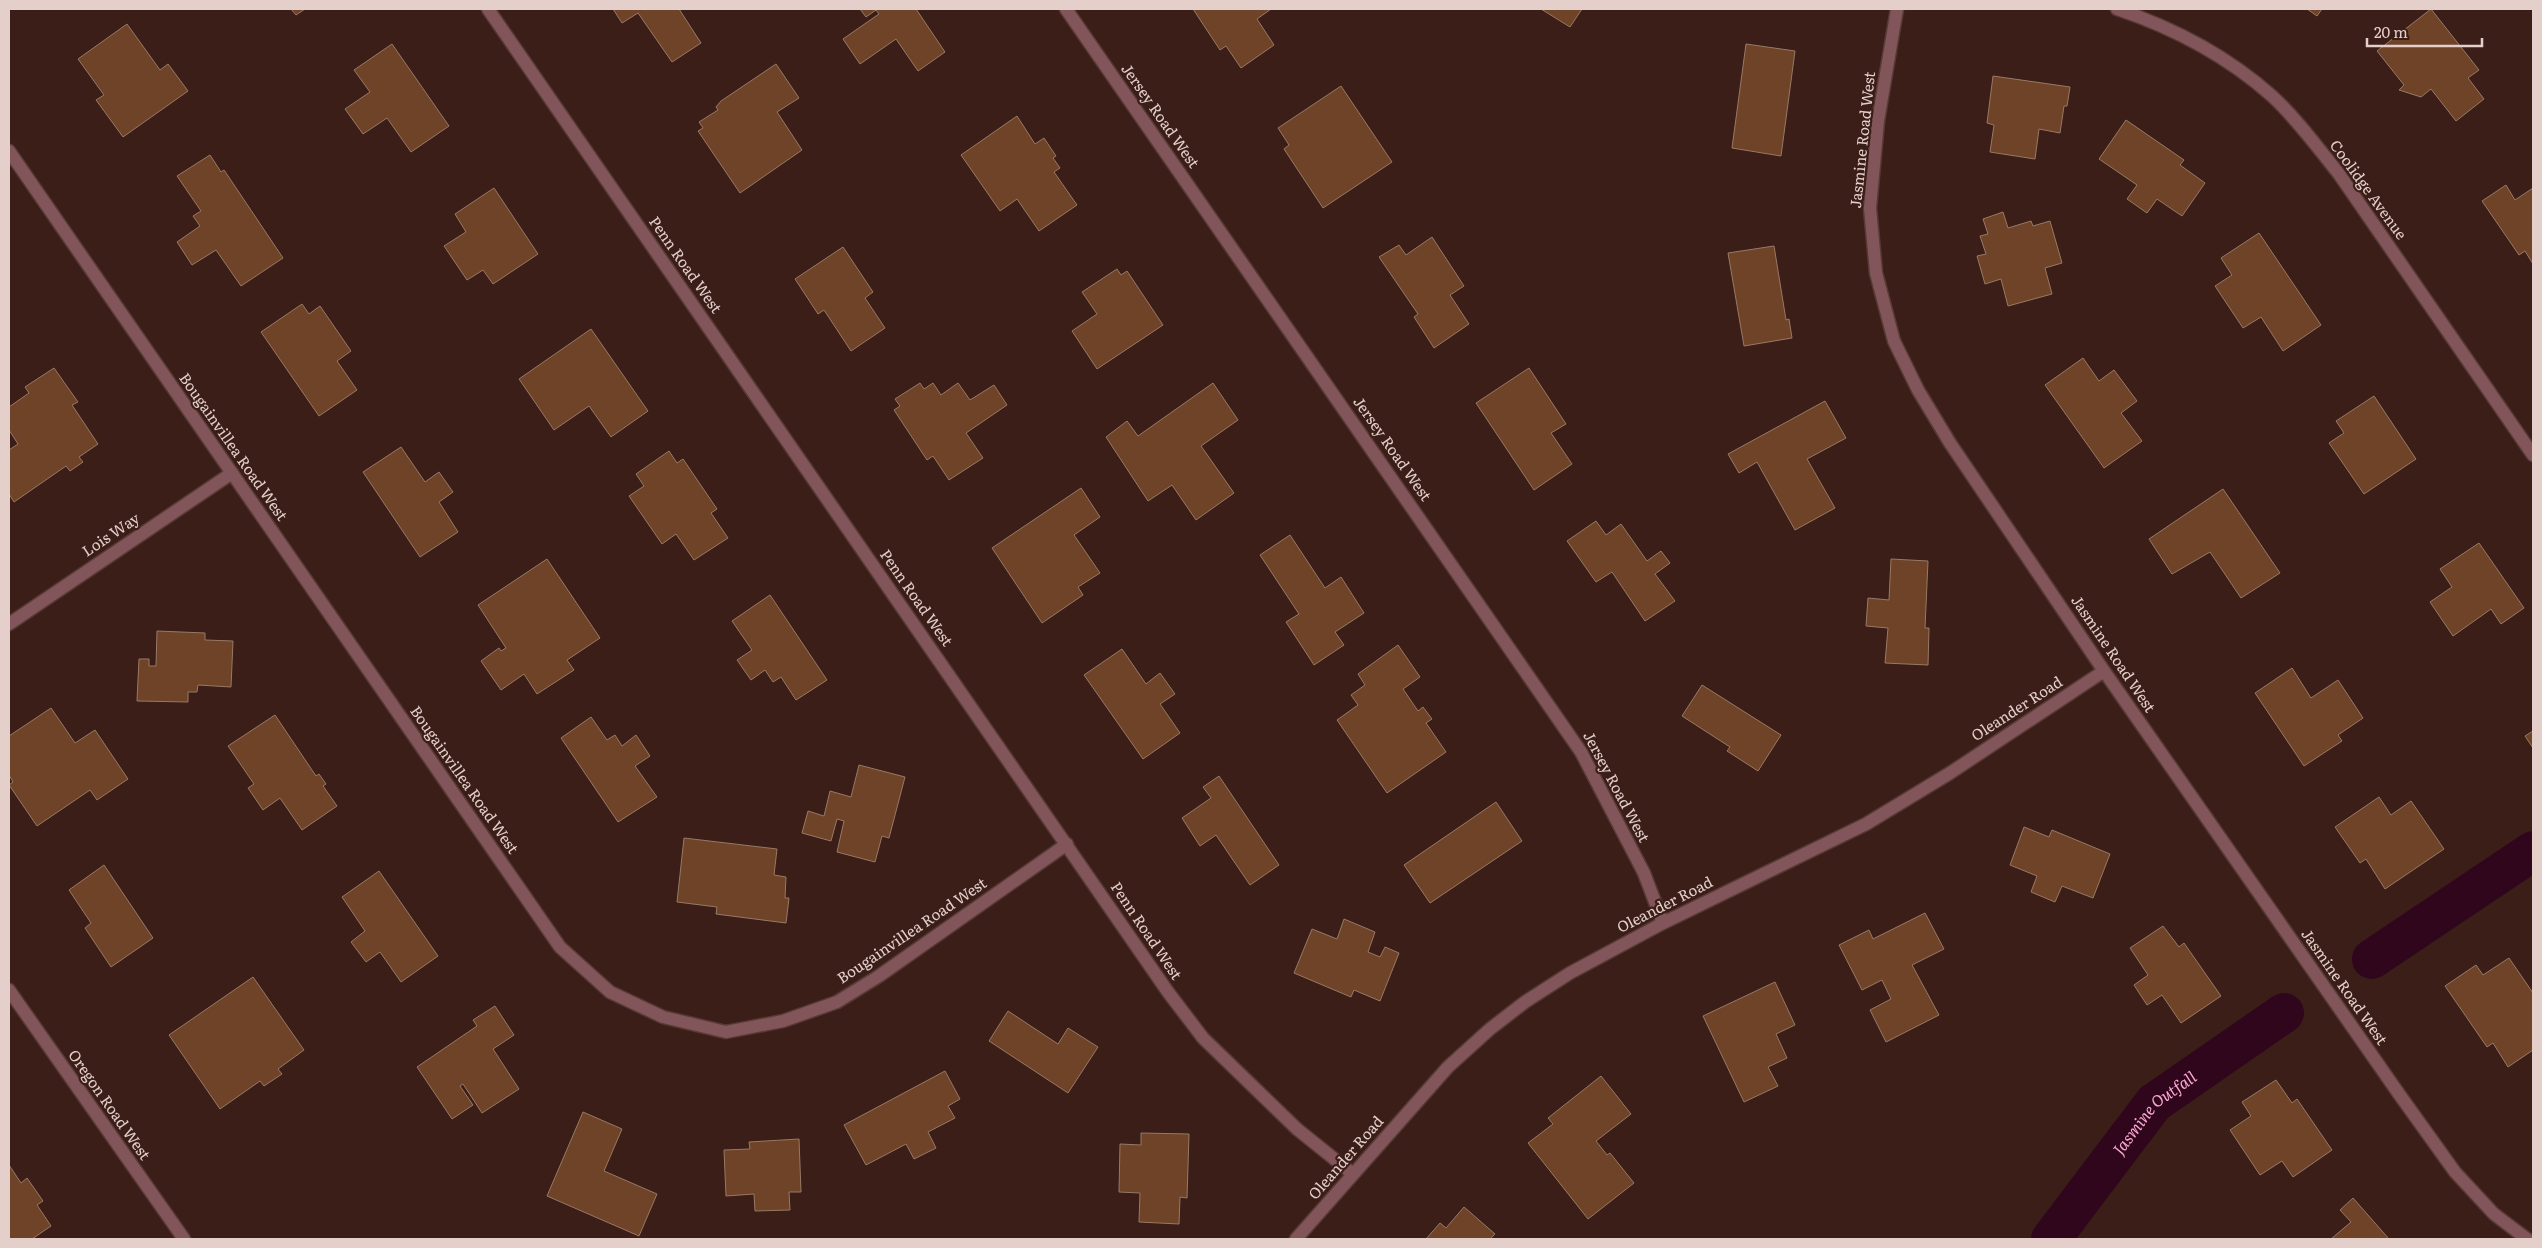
<svg xmlns="http://www.w3.org/2000/svg" width="2542" height="1248" font-family="Literata,serif">
  <style>
    .lines { fill: none; stroke-linecap: round; stroke-linejoin: round }
    .canal { stroke: #30061d; stroke-width: 40 }
    .building { fill: #6f4327; stroke: #987966 }
    .street-casing { stroke: #573a35; stroke-width: 15 }
    .street { stroke: #82555b; stroke-width: 12 }
    .labels { text-anchor: middle; stroke-width: 4.5; stroke-linejoin: round; paint-order: stroke }
    .street-label { font-size: 15px; fill: #e4cfcb; stroke: #3c1e19 }
    .water-label { font-size: 16px; font-style: italic; fill: #f9a9cd; stroke: #3c1e19 }
  </style>
  <rect width="100%" height="100%" fill="#3c1e19"/>
  <g class="lines">
    <g class="canal">
      <path d="M 2372,959 L 2533,851"/>
      <path id="s1" d="M 2051,1239 L 2154,1103 L 2284,1013"/>
    </g>
  </g>
  <g class="building">
    <path d="M 291,9 L 305,9 L 296,15 Z"/>
    <path d="M 613,9 L 679,9 L 701,43 L 672,62 L 638,13 L 622,23 Z"/>
    <path d="M 860,9 L 916,9 L 945,52 L 918,71 L 896,39 L 860,64 L 843,39 L 879,14 L 876,10 L 866,17 Z"/>
    <path d="M 1193,9 L 1271,9 L 1257,19 L 1274,45 L 1241,68 L 1226,46 L 1220,50 Z"/>
    <path d="M 1541,9 L 1582,9 L 1570,27 Z"/>
    <path d="M 2307,9 L 2322,9 L 2317,16 Z"/>
    <path d="M 2431,9 L 2479,70 L 2468,78 L 2484,99 L 2456,121 L 2431,89 L 2421,97 L 2399,90 L 2404,85 L 2377,51 Z"/>
    <path d="M 127,24 L 160,70 L 168,64 L 188,91 L 123,137 L 96,100 L 104,95 L 78,59 Z"/>
    <path d="M 392,44 L 449,126 L 411,152 L 387,118 L 363,134 L 345,109 L 370,92 L 354,70 Z"/>
    <path d="M 1746,44 L 1795,51 L 1781,156 L 1732,148 Z"/>
    <path d="M 776,64 L 799,98 L 777,112 L 802,150 L 740,193 L 698,131 L 703,128 L 699,122 L 718,110 L 716,107 L 721,101 Z"/>
    <path d="M 1993,76 L 2070,87 L 2067,106 L 2064,106 L 2060,133 L 2039,129 L 2035,159 L 1990,152 L 1994,125 L 1987,123 Z"/>
    <path d="M 1341,86 L 1392,162 L 1323,208 L 1284,149 L 1289,145 L 1278,128 Z"/>
    <path d="M 1017,116 L 1035,144 L 1044,138 L 1056,156 L 1053,158 L 1060,168 L 1054,172 L 1077,205 L 1039,231 L 1017,199 L 1000,211 L 961,155 Z"/>
    <path d="M 2126,120 L 2184,160 L 2180,165 L 2205,183 L 2182,216 L 2157,199 L 2147,213 L 2127,199 L 2137,185 L 2099,159 Z"/>
    <path d="M 210,155 L 221,172 L 224,170 L 283,258 L 241,286 L 216,250 L 192,265 L 177,242 L 200,226 L 193,216 L 201,211 L 177,176 Z"/>
    <path d="M 2506,185 L 2515,200 L 2533,188 L 2533,264 L 2525,251 L 2519,255 L 2482,201 Z"/>
    <path d="M 494,188 L 538,254 L 493,284 L 483,270 L 467,280 L 444,246 L 466,232 L 455,214 Z"/>
    <path d="M 2003,212 L 2008,228 L 2031,221 L 2033,226 L 2050,221 L 2062,263 L 2045,268 L 2052,294 L 2008,306 L 2001,279 L 1985,284 L 1977,256 L 1986,254 L 1980,236 L 1988,234 L 1983,219 Z"/>
    <path d="M 2259,233 L 2321,325 L 2283,351 L 2261,317 L 2243,328 L 2215,286 L 2232,275 L 2221,258 Z"/>
    <path d="M 1432,237 L 1464,286 L 1450,295 L 1469,324 L 1434,348 L 1414,317 L 1418,314 L 1379,257 L 1399,245 L 1406,255 Z"/>
    <path d="M 1774,246 L 1786,320 L 1789,319 L 1792,338 L 1744,346 L 1728,253 Z"/>
    <path d="M 843,247 L 873,292 L 865,298 L 885,328 L 851,351 L 824,310 L 818,314 L 795,279 Z"/>
    <path d="M 1117,269 L 1121,275 L 1127,271 L 1163,325 L 1097,369 L 1072,331 L 1097,314 L 1082,292 Z"/>
    <path d="M 302,304 L 309,314 L 320,306 L 351,351 L 337,361 L 357,390 L 319,416 L 261,332 Z"/>
    <path d="M 591,329 L 648,411 L 611,437 L 589,406 L 554,430 L 519,379 Z"/>
    <path d="M 2083,358 L 2099,381 L 2114,370 L 2137,401 L 2121,413 L 2142,441 L 2104,468 L 2045,385 Z"/>
    <path d="M 54,368 L 78,402 L 72,405 L 98,444 L 79,457 L 83,462 L 70,471 L 66,466 L 14,502 L 9,494 L 9,450 L 18,444 L 9,430 L 9,407 L 29,393 L 25,387 Z"/>
    <path d="M 1529,368 L 1566,424 L 1551,433 L 1572,464 L 1534,490 L 1476,403 Z"/>
    <path d="M 920,383 L 924,389 L 933,383 L 941,395 L 958,383 L 970,400 L 994,385 L 1007,405 L 966,433 L 983,458 L 949,480 L 933,456 L 927,460 L 894,410 L 900,406 L 895,399 Z"/>
    <path d="M 1213,383 L 1238,420 L 1201,446 L 1234,493 L 1196,520 L 1172,485 L 1148,501 L 1106,437 L 1127,421 L 1138,436 Z"/>
    <path d="M 2374,396 L 2416,459 L 2364,494 L 2329,443 L 2344,433 L 2336,421 Z"/>
    <path d="M 1825,401 L 1846,438 L 1807,459 L 1835,508 L 1795,530 L 1757,462 L 1739,473 L 1728,454 Z"/>
    <path d="M 401,447 L 425,482 L 439,472 L 453,492 L 439,502 L 458,532 L 420,557 L 363,472 Z"/>
    <path d="M 669,451 L 677,463 L 683,459 L 717,509 L 711,513 L 728,538 L 694,560 L 676,534 L 662,544 L 629,496 L 644,486 L 636,474 Z"/>
    <path d="M 1081,488 L 1100,517 L 1074,535 L 1100,573 L 1078,587 L 1083,595 L 1042,623 L 992,548 Z"/>
    <path d="M 2223,489 L 2280,573 L 2241,598 L 2210,552 L 2172,574 L 2149,539 Z"/>
    <path d="M 1596,521 L 1606,535 L 1621,524 L 1647,561 L 1661,551 L 1670,563 L 1655,574 L 1675,601 L 1645,621 L 1612,572 L 1596,582 L 1567,541 Z"/>
    <path d="M 1290,535 L 1325,588 L 1341,577 L 1364,613 L 1335,632 L 1344,645 L 1314,665 L 1286,622 L 1299,614 L 1260,555 Z"/>
    <path d="M 2479,543 L 2524,608 L 2501,624 L 2491,609 L 2453,636 L 2430,602 L 2452,587 L 2440,569 Z"/>
    <path d="M 547,559 L 600,638 L 567,660 L 574,670 L 537,694 L 524,674 L 501,690 L 481,661 L 499,648 L 501,651 L 506,648 L 478,605 Z"/>
    <path d="M 1891,559 L 1928,561 L 1925,628 L 1929,628 L 1928,665 L 1885,663 L 1888,628 L 1866,626 L 1868,598 L 1889,600 Z"/>
    <path d="M 770,595 L 827,680 L 796,700 L 781,677 L 773,682 L 765,670 L 751,680 L 737,660 L 752,650 L 732,621 Z"/>
    <path d="M 157,631 L 205,633 L 205,640 L 233,641 L 231,687 L 198,685 L 197,692 L 188,692 L 188,702 L 137,701 L 139,659 L 149,659 L 149,666 L 156,666 Z"/>
    <path d="M 1398,645 L 1420,677 L 1403,689 L 1418,711 L 1423,707 L 1432,719 L 1426,723 L 1446,752 L 1387,793 L 1337,720 L 1358,705 L 1351,695 L 1365,685 L 1358,674 Z"/>
    <path d="M 1122,649 L 1146,684 L 1160,673 L 1175,694 L 1160,704 L 1180,733 L 1143,759 L 1084,675 Z"/>
    <path d="M 2292,668 L 2311,698 L 2338,680 L 2363,718 L 2338,735 L 2342,741 L 2304,766 L 2255,693 Z"/>
    <path d="M 1702,685 L 1781,735 L 1758,771 L 1727,751 L 1730,747 L 1682,716 Z"/>
    <path d="M 51,708 L 75,743 L 95,730 L 128,779 L 97,800 L 90,790 L 37,826 L 9,785 L 13,782 L 9,775 L 9,736 Z"/>
    <path d="M 275,715 L 316,776 L 319,774 L 326,784 L 323,786 L 337,806 L 302,830 L 280,798 L 263,810 L 248,788 L 254,784 L 228,746 Z"/>
    <path d="M 591,717 L 607,740 L 615,735 L 622,746 L 636,735 L 650,756 L 635,766 L 657,797 L 618,822 L 561,738 Z"/>
    <path d="M 2533,731 L 2533,748 L 2525,736 Z"/>
    <path d="M 859,765 L 905,777 L 889,838 L 882,836 L 875,862 L 837,852 L 844,821 L 837,819 L 831,841 L 802,833 L 808,811 L 824,816 L 830,791 L 851,797 Z"/>
    <path d="M 1219,776 L 1279,865 L 1250,885 L 1216,835 L 1200,846 L 1182,818 L 1211,798 L 1203,787 Z"/>
    <path d="M 2379,797 L 2391,815 L 2411,801 L 2444,849 L 2385,889 L 2366,859 L 2360,863 L 2335,827 Z"/>
    <path d="M 1496,802 L 1522,841 L 1430,903 L 1404,865 Z"/>
    <path d="M 2024,827 L 2049,837 L 2052,830 L 2110,854 L 2093,898 L 2062,886 L 2055,902 L 2031,892 L 2037,876 L 2010,865 Z"/>
    <path d="M 684,838 L 777,849 L 774,875 L 786,877 L 785,898 L 789,898 L 786,923 L 716,914 L 717,907 L 677,902 Z"/>
    <path d="M 104,865 L 153,938 L 111,967 L 85,928 L 91,923 L 69,890 Z"/>
    <path d="M 379,871 L 438,956 L 401,982 L 380,952 L 366,962 L 351,942 L 365,931 L 342,897 Z"/>
    <path d="M 1925,913 L 1944,949 L 1912,965 L 1939,1015 L 1886,1042 L 1870,1010 L 1891,999 L 1882,980 L 1862,990 L 1839,945 L 1869,930 L 1873,939 Z"/>
    <path d="M 1344,919 L 1375,932 L 1368,952 L 1380,957 L 1385,947 L 1399,953 L 1380,1001 L 1354,990 L 1351,997 L 1294,973 L 1312,929 L 1337,939 Z"/>
    <path d="M 2163,926 L 2179,947 L 2184,943 L 2221,996 L 2181,1023 L 2162,995 L 2147,1005 L 2134,985 L 2148,975 L 2130,948 Z"/>
    <path d="M 2509,958 L 2533,993 L 2533,1050 L 2508,1067 L 2493,1043 L 2487,1047 L 2445,986 L 2476,965 L 2483,975 Z"/>
    <path d="M 253,977 L 304,1050 L 278,1069 L 282,1074 L 264,1086 L 260,1081 L 220,1109 L 169,1035 Z"/>
    <path d="M 1775,982 L 1795,1025 L 1776,1034 L 1787,1058 L 1768,1067 L 1778,1086 L 1744,1102 L 1703,1016 Z"/>
    <path d="M 495,1006 L 514,1035 L 493,1049 L 519,1089 L 482,1113 L 463,1084 L 460,1086 L 473,1105 L 452,1119 L 417,1067 L 477,1026 L 473,1020 Z"/>
    <path d="M 1008,1011 L 1058,1044 L 1068,1028 L 1098,1047 L 1068,1093 L 989,1041 Z"/>
    <path d="M 945,1071 L 960,1099 L 948,1106 L 955,1118 L 928,1132 L 936,1148 L 914,1159 L 906,1144 L 866,1165 L 844,1125 Z"/>
    <path d="M 1601,1076 L 1631,1114 L 1596,1141 L 1607,1155 L 1610,1153 L 1634,1183 L 1588,1219 L 1528,1143 L 1553,1124 L 1548,1118 Z"/>
    <path d="M 2276,1080 L 2292,1103 L 2297,1099 L 2332,1150 L 2293,1177 L 2282,1161 L 2260,1175 L 2230,1130 L 2251,1116 L 2242,1102 Z"/>
    <path d="M 583,1112 L 622,1129 L 604,1171 L 657,1194 L 639,1236 L 547,1196 Z"/>
    <path d="M 1141,1133 L 1189,1134 L 1187,1198 L 1180,1197 L 1179,1224 L 1139,1222 L 1140,1193 L 1119,1192 L 1120,1144 L 1141,1145 Z"/>
    <path d="M 799,1139 L 801,1192 L 789,1192 L 790,1210 L 755,1211 L 754,1194 L 726,1196 L 724,1150 L 750,1149 L 749,1142 Z"/>
    <path d="M 9,1165 L 21,1183 L 27,1178 L 43,1201 L 37,1205 L 51,1226 L 32,1239 L 9,1239 Z"/>
    <path d="M 2353,1198 L 2389,1239 L 2331,1239 L 2351,1222 L 2340,1210 Z"/>
    <path d="M 1464,1207 L 1495,1234 L 1490,1239 L 1426,1239 L 1440,1223 L 1446,1228 Z"/>
  </g>
  <g class="lines">
    <g class="street-casing">
      <g id="street">
        <path d="M 488,9 L 1168,992 L 1203,1038 L 1297,1129 L 1353,1174"/>
        <path d="M 1066,9 L 1581,752 L 1644,873 L 1663,923"/>
        <path d="M 1897,9 L 1878,121 L 1870,208 L 1876,273 L 1894,341 L 1918,390 L 1950,443 L 2104,671 L 2399,1094 L 2455,1172 L 2494,1214 L 2527,1239"/>
        <path d="M 2117,9 C 2174,28 2227,56 2272,96 C 2297,119 2318,148 2339,174 L 2533,455"/>
        <path d="M 9,151 L 560,947 L 610,992 L 663,1017 L 726,1032 L 783,1021 L 837,1002 L 879,976 L 1067,844"/>
        <path d="M 9,624 L 232,473"/>
        <path d="M 9,990 L 184,1239"/>
        <path d="M 1296,1239 L 1448,1067 L 1490,1029 L 1525,1002 L 1570,973 L 1663,923 L 1866,824 L 1950,773 L 2104,671"/>
      </g>
    </g>
    <use href="#street" class="street"/>
  </g>
  <g class="labels">
    <g class="street-label">
      <text transform="translate(1160 116) rotate(55)" y="5">Jersey Road West</text>
      <text transform="translate(1863 140) rotate(-84)" y="5">Jasmine Road West</text>
      <text transform="translate(2368 190) rotate(54)" y="5">Coolidge Avenue</text>
      <text transform="translate(685 265) rotate(55)" y="5">Penn Road West</text>
      <text transform="translate(233 447) rotate(55)" y="5">Bougainvillea Road West</text>
      <text transform="translate(1392 449) rotate(55)" y="5">Jersey Road West</text>
      <text transform="translate(111 535) rotate(-34)" y="5">Lois Way</text>
      <text transform="translate(916 598) rotate(55)" y="5">Penn Road West</text>
      <text transform="translate(2113 654) rotate(56)" y="5">Jasmine Road West</text>
      <text transform="translate(2017 709) rotate(-33)" y="5">Oleander Road</text>
      <text transform="translate(464 780) rotate(55)" y="5">Bougainvillea Road West</text>
      <text transform="translate(1616 787) rotate(62)" y="5">Jersey Road West</text>
      <text transform="translate(1665 905) rotate(-27)" y="5">Oleander Road</text>
      <text transform="translate(912 931) rotate(-34)" y="5">Bougainvillea Road West</text>
      <text transform="translate(1146 931) rotate(56)" y="5">Penn Road West</text>
      <text transform="translate(2344 987) rotate(55)" y="5">Jasmine Road West</text>
      <text transform="translate(109 1105) rotate(55)" y="5">Oregon Road West</text>
      <text transform="translate(1346 1158) rotate(-49)" y="5">Oleander Road</text>
    </g>
    <g class="water-label">
      <text dy="6" stroke="none"><textPath href="#s1" startOffset="164">Jasmine Outfall</textPath></text>
    </g>
  </g>
  <rect width="2542" height="1248" fill="none" stroke="#e4cfcb" stroke-width="20"/>
  <path d="M2367 38v8h115v-8" fill="none" stroke="#e4cfcb" stroke-width="2.5"/>
  <text x="2374" y="38" font-size="15" fill="#e4cfcb" stroke="#3c1e19" stroke-width="4" paint-order="stroke">20 m</text>
</svg>
